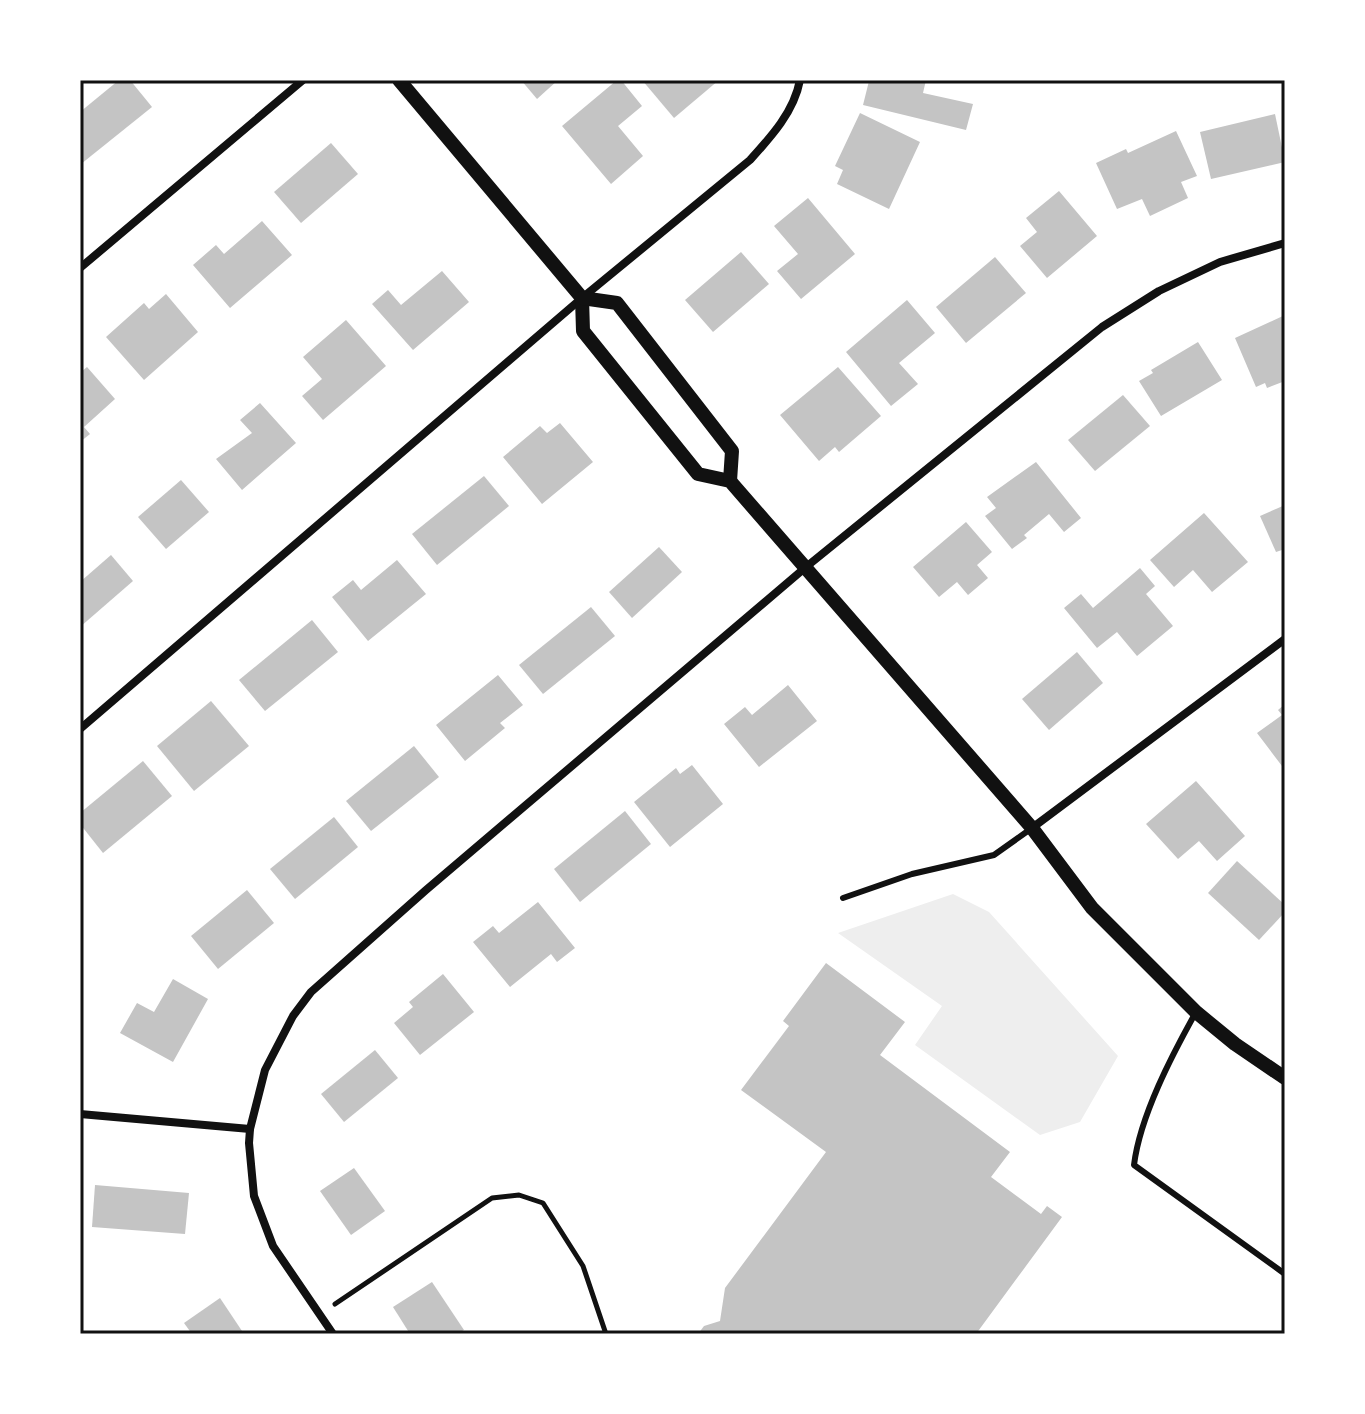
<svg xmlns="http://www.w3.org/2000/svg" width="1365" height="1414" font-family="Cabin,sans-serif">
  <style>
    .green { fill: #eee }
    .building { fill: #c4c4c4 }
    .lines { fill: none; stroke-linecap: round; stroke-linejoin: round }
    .path { stroke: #111; stroke-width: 5 }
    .service { stroke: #111; stroke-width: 6 }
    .minor { stroke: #111; stroke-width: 8 }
    .tertiary { stroke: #111; stroke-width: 14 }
    .neatline { fill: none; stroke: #111; stroke-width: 3 }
  </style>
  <rect width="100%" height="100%" fill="#fff"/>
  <path class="green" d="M 953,894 L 989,912 L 1118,1056 L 1080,1122 L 1040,1135 L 915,1045 L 942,1006 L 838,933 Z"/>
  <g class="building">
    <path d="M 119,80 L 130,80 L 152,107 L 81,164 L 80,112 Z"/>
    <path d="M 521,80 L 558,80 L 537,99 Z"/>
    <path d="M 617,80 L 621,80 L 642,106 L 618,126 L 643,156 L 611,184 L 562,126 Z"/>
    <path d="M 642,80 L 719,80 L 674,118 Z"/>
    <path d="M 876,80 L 926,80 L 923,93 L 973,104 L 966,130 L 863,105 L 869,81 L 876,82 Z"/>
    <path d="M 860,113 L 920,142 L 889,209 L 837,184 L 843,170 L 835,166 Z"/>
    <path d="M 1275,114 L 1285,162 L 1211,179 L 1200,132 Z"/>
    <path d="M 1176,131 L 1197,176 L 1181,182 L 1188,198 L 1150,216 L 1142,199 L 1117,209 L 1096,163 L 1126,149 L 1128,153 Z"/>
    <path d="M 331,143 L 358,174 L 301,223 L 274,192 Z"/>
    <path d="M 1059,191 L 1097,236 L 1047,278 L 1020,246 L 1037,232 L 1026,218 Z"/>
    <path d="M 808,198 L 855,254 L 801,299 L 777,271 L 798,254 L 774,226 Z"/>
    <path d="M 262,221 L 292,255 L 230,308 L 193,265 L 216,245 L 224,254 Z"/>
    <path d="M 741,252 L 769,284 L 713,332 L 685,300 Z"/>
    <path d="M 995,257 L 1026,293 L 966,343 L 936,307 Z"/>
    <path d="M 442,271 L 469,302 L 413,350 L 372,304 L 388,290 L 401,305 Z"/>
    <path d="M 166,294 L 198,332 L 144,380 L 106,337 L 144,303 L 149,309 Z"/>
    <path d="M 907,300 L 935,333 L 899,363 L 918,384 L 891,406 L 846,352 Z"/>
    <path d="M 1285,315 L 1285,381 L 1267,388 L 1265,383 L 1256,387 L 1235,338 Z"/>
    <path d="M 346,320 L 386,366 L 323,420 L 302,396 L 322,379 L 303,357 Z"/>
    <path d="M 1198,342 L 1222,380 L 1161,416 L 1139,381 L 1153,373 L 1151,370 Z"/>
    <path d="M 87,367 L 115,399 L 84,427 L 90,434 L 80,442 L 80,373 Z"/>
    <path d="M 838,367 L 881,416 L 839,452 L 835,447 L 819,461 L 780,415 Z"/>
    <path d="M 1123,395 L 1150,426 L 1095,471 L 1068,440 Z"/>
    <path d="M 260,403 L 296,443 L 242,490 L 216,459 L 252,433 L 240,420 Z"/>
    <path d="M 560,423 L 593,462 L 542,504 L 503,457 L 540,426 L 547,433 Z"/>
    <path d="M 1036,462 L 1081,518 L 1064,532 L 1049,514 L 1024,535 L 1027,538 L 1012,549 L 985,516 L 996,508 L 987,497 Z"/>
    <path d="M 484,476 L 509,506 L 437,565 L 412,534 Z"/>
    <path d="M 181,480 L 209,512 L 166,549 L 138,517 Z"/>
    <path d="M 1285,505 L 1285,549 L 1276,552 L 1260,516 Z"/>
    <path d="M 1204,513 L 1248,562 L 1212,592 L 1193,570 L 1174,587 L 1150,560 Z"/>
    <path d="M 966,522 L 992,552 L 977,565 L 988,578 L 968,595 L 957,582 L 939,597 L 913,567 Z"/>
    <path d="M 659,547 L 682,572 L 632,618 L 609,592 Z"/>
    <path d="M 111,555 L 133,581 L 80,627 L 80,582 Z"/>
    <path d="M 397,560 L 426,594 L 368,641 L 332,597 L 353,580 L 361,590 Z"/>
    <path d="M 1140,568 L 1155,586 L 1146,594 L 1173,626 L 1137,656 L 1117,632 L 1097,648 L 1064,608 L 1081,594 L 1093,608 Z"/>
    <path d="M 591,607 L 615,636 L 543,694 L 519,665 Z"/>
    <path d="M 312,620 L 338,652 L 265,711 L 239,680 Z"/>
    <path d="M 1077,652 L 1103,683 L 1049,730 L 1022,699 Z"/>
    <path d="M 498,675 L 523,705 L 500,723 L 505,728 L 465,761 L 436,725 Z"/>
    <path d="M 788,685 L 817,721 L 759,767 L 724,724 L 745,707 L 752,715 Z"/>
    <path d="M 211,701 L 249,746 L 194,791 L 157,746 Z"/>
    <path d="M 1285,704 L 1285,770 L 1257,733 L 1282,715 L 1278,710 Z"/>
    <path d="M 414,746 L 439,777 L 371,831 L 346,801 Z"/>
    <path d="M 143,761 L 172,796 L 103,853 L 80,824 L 80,813 Z"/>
    <path d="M 692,765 L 723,804 L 670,847 L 634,802 L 676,768 L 680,774 Z"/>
    <path d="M 1196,781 L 1245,836 L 1217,861 L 1199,841 L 1178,859 L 1146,824 Z"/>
    <path d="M 625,811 L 651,844 L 580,902 L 554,869 Z"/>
    <path d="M 334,817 L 358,847 L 295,899 L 270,869 Z"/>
    <path d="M 1237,861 L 1285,905 L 1285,912 L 1259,940 L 1208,893 Z"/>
    <path d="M 247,890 L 274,923 L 218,969 L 191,936 Z"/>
    <path d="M 538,902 L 575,948 L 557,962 L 551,954 L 510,987 L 473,942 L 493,926 L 499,933 Z"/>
    <path d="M 826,963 L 905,1022 L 880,1055 L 1010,1152 L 991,1177 L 1041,1214 L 1047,1206 L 1062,1217 L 976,1334 L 698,1334 L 704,1326 L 720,1321 L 725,1288 L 826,1152 L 741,1090 L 789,1026 L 783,1021 Z"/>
    <path d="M 443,974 L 474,1012 L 420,1055 L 394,1023 L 413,1007 L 409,1002 Z"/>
    <path d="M 173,979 L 208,999 L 173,1062 L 120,1033 L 137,1003 L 154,1012 Z"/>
    <path d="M 375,1050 L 398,1078 L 344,1122 L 321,1094 Z"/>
    <path d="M 354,1168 L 385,1211 L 351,1235 L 320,1191 Z"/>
    <path d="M 95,1185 L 189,1193 L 185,1234 L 92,1227 Z"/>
    <path d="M 432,1282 L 464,1330 L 457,1334 L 410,1334 L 393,1307 Z"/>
    <path d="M 220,1298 L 244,1334 L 192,1334 L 184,1323 Z"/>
  </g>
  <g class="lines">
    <path class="path" d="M 335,1304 L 492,1198 L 519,1195 L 543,1203 L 583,1266 L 606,1334"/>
    <g class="service">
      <path d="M 843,898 L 912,874 L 994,855 L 1032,828"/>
      <path d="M 1196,1012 C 1172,1055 1140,1116 1134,1165 L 1285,1274"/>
    </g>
    <g class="minor">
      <path d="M 80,268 L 303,80"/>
      <path d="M 80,729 L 582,298 L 750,160 C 771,137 794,112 800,80"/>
      <path d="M 1032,828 L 1285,639"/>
      <path d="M 80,1114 L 250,1129"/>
      <path d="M 333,1334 L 273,1246 L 254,1196 L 249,1143 L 250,1129 L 265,1070 L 293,1016 L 311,992 L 426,890 L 806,567 L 1102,327 L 1159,291 L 1220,262 L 1285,243"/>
    </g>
    <g class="tertiary">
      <path d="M 399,80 L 582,298 L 583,331 L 698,474 L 730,481 L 1032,828 L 1092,908 L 1196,1012 L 1235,1044 L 1285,1078"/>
      <path d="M 582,298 L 617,303 L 732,451 L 730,481"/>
    </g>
  </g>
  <rect width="1365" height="1414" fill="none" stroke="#ffffff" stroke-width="164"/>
  <rect x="82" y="82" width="1201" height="1250" class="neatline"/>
</svg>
